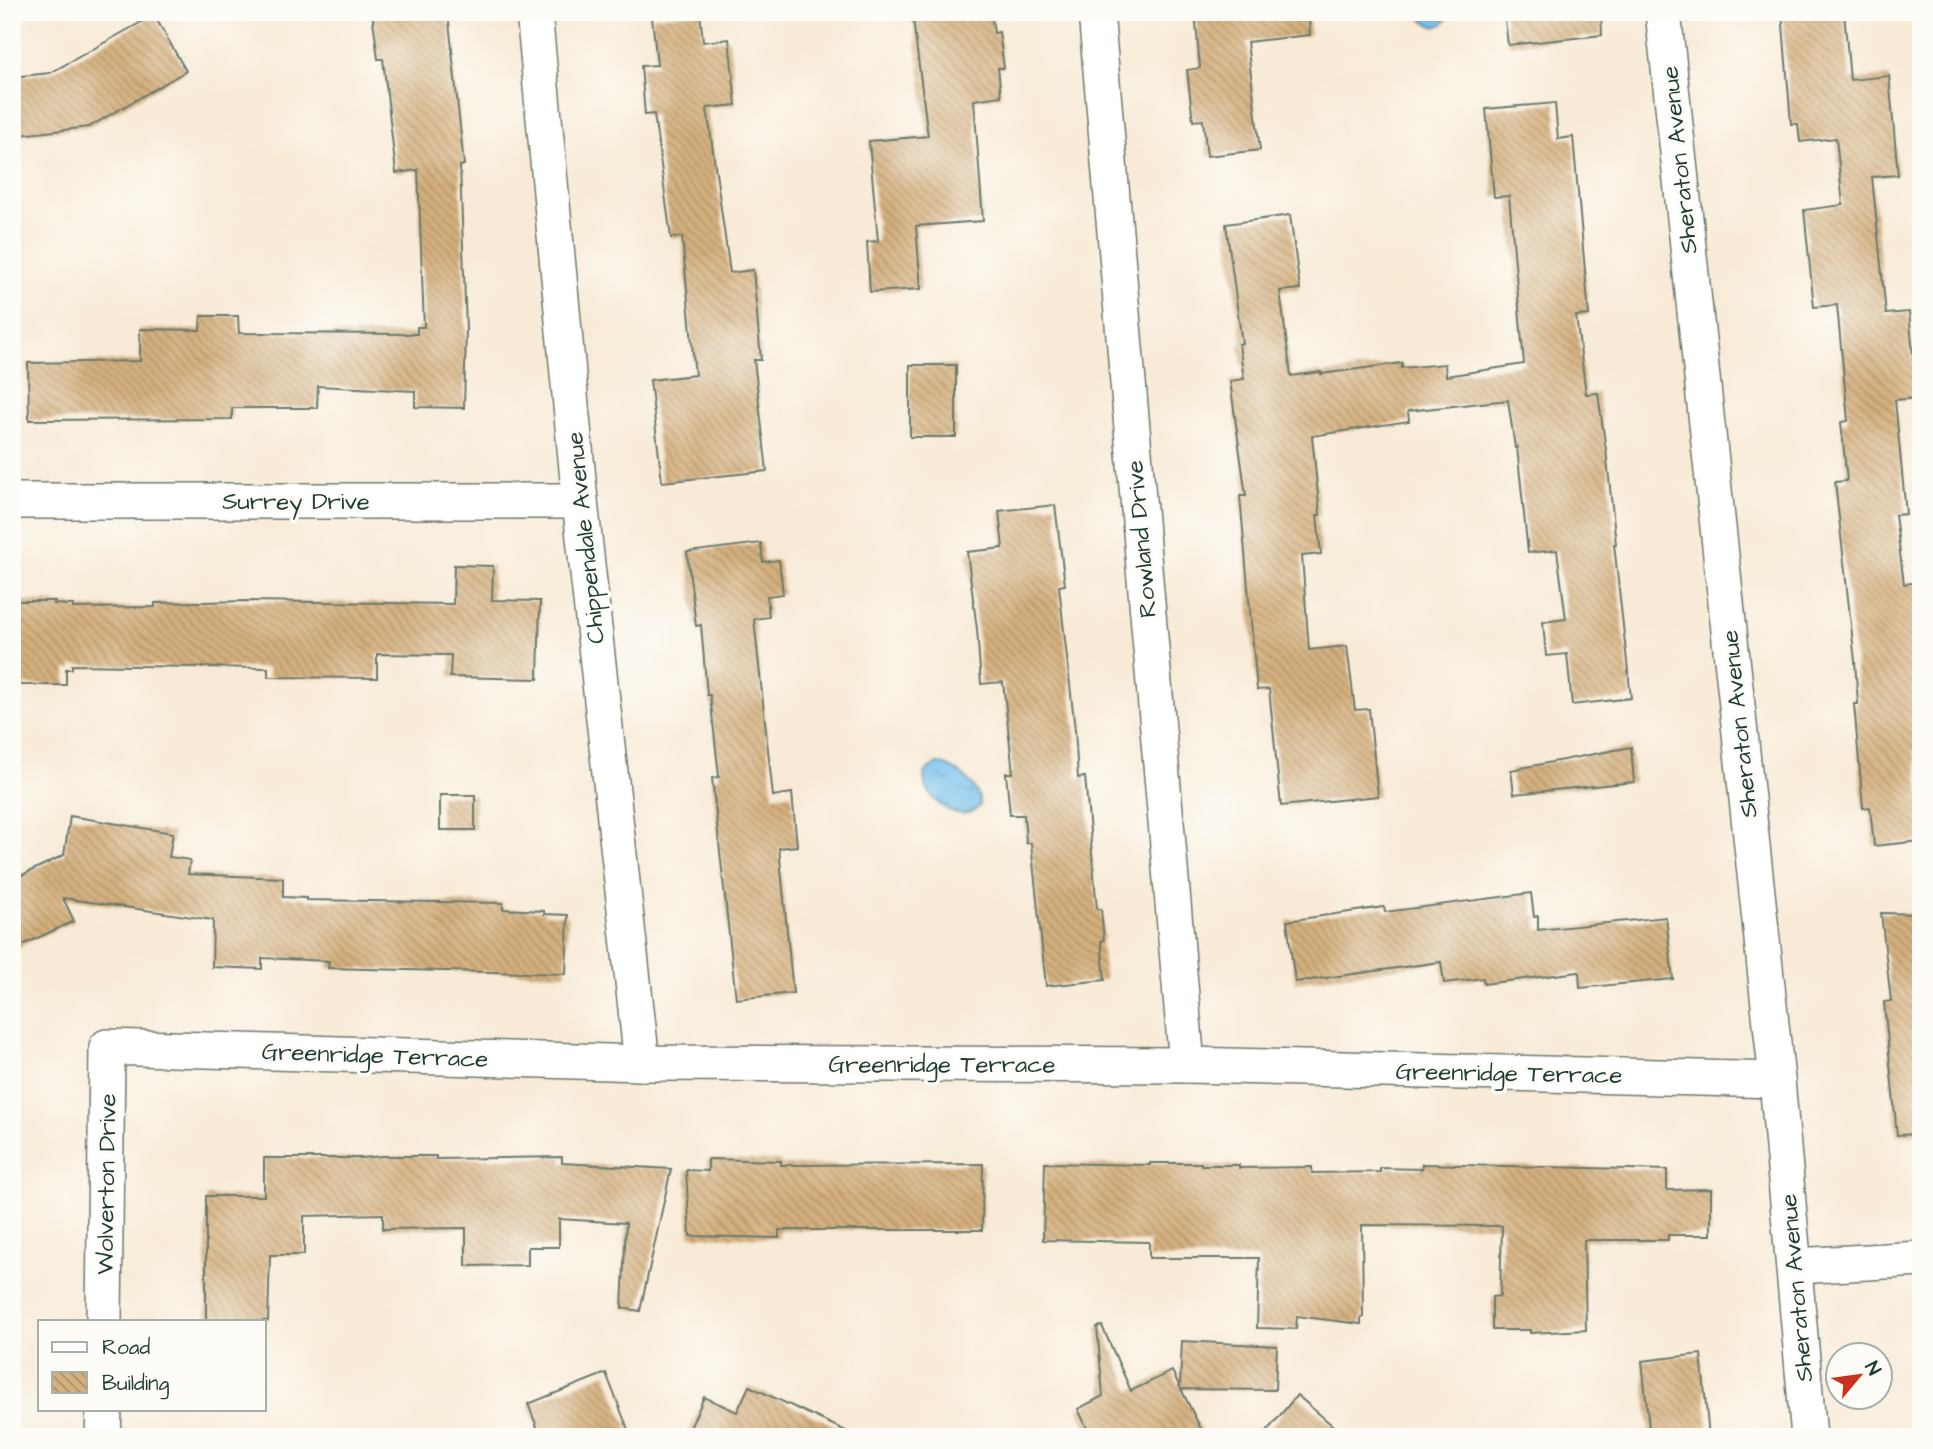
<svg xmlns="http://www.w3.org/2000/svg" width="1933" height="1449" font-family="'Architects Daughter',sans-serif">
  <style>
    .water { fill: url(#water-ripples); stroke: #487e90; stroke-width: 2 }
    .building { fill: url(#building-back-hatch) }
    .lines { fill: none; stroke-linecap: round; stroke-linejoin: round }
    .minor-casing { stroke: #6b7a6d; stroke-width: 38 }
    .minor { stroke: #fff; stroke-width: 35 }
    .labels { text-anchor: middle; stroke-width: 7; stroke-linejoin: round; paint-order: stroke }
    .street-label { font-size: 24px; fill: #1f3d34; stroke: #fdfcf7 }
  </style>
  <defs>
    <pattern id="water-ripples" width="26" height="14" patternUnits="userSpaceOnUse" patternTransform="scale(1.75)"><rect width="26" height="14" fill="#72beec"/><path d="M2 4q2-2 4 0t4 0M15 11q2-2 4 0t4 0" fill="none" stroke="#5d9cc0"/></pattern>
    <pattern id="building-back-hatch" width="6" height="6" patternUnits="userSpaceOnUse" patternTransform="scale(1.75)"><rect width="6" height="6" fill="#d5b07e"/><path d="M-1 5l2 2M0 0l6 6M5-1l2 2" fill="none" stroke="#ac9068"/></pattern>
  </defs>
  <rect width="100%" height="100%" fill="#fdfcf7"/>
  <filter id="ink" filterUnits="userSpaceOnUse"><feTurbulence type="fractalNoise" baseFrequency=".0143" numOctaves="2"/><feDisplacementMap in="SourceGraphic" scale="14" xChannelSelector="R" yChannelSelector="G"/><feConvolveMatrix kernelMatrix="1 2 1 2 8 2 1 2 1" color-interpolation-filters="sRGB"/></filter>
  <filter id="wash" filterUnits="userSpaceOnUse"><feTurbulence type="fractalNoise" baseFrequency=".00686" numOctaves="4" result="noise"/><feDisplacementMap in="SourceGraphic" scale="28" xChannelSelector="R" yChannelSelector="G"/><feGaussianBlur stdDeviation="1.57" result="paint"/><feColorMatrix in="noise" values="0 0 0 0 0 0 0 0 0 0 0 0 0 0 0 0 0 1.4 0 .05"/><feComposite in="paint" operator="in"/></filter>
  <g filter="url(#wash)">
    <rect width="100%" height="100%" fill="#f8ead6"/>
    <g class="water">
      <path d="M 1421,12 L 1450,12 L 1450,15 L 1443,24 L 1435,27 L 1423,20 Z"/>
      <path d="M 937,764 C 956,764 979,786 980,805 C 961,828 924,800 924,775 L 929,768 Z"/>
    </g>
    <g id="blocks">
      <g class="building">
        <path d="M 372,12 L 448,12 L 464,165 L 460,166 L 466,329 L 464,408 L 415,407 L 415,391 L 318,386 L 317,408 L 232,408 L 232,419 L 29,420 L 28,363 L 140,361 L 140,329 L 200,330 L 201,316 L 238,316 L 239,333 L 417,334 L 417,327 L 424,327 L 418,170 L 396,173 L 383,59 L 378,59 Z"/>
        <path d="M 700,12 L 703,42 L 729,39 L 736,105 L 707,108 L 730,273 L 753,270 L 761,360 L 754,360 L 767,471 L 662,482 L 650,380 L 695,375 L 682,237 L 671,238 L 654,114 L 645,115 L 641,66 L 657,65 L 652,17 Z"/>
        <path d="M 912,12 L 991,12 L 994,33 L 999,32 L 1004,68 L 998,68 L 1001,96 L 974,100 L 983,221 L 916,226 L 921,289 L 870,292 L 867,242 L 878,241 L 869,141 L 928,136 Z"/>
        <path d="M 1195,12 L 1309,12 L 1310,35 L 1247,42 L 1260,150 L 1207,156 L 1203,120 L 1193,121 L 1187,70 L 1200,68 Z"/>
        <path d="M 1504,12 L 1601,12 L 1602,35 L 1508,45 Z"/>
        <path d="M 1782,12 L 1844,12 L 1850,80 L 1889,76 L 1898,175 L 1872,177 L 1886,314 L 1909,312 L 1917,398 L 1895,400 L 1906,514 L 1895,515 L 1904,584 L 1921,582 L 1921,744 L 1914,745 L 1921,799 L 1921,841 L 1874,846 L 1870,807 L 1863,808 L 1854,704 L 1858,704 L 1855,661 L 1835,482 L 1847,481 L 1841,422 L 1848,421 L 1837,305 L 1814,307 L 1804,210 L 1843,205 L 1836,138 L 1800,142 L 1798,124 L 1791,124 Z"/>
        <path d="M 154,15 L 186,71 L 89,127 L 12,136 L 12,77 L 50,73 Z"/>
        <path d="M 1555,103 L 1558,139 L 1573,137 L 1589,315 L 1576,316 L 1586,394 L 1598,393 L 1606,450 L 1616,544 L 1614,544 L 1631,698 L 1572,705 L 1567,654 L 1546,656 L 1543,622 L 1566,619 L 1557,550 L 1528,553 L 1517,447 L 1515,448 L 1508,400 L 1408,411 L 1409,421 L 1312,436 L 1320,515 L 1317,515 L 1321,554 L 1302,556 L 1309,650 L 1347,646 L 1355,710 L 1369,709 L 1378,796 L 1281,806 L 1269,689 L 1257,690 L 1240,496 L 1246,496 L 1230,381 L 1244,379 L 1239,344 L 1242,343 L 1226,224 L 1290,215 L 1300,289 L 1280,291 L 1291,376 L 1321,372 L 1321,374 L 1402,363 L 1402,368 L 1445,364 L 1446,376 L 1524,364 L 1509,196 L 1494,197 L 1486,109 Z"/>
        <rect x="910" y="365" width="46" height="72"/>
        <path d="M 1055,505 L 1065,585 L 1059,586 L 1075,730 L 1078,778 L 1085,777 L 1097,909 L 1101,909 L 1104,940 L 1101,941 L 1105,980 L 1046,986 L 1031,843 L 1026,843 L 1024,815 L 1010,815 L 1006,773 L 1013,773 L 1003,682 L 981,684 L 977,629 L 967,552 L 1003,548 L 999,511 Z"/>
        <path d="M 761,543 L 763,562 L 779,560 L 783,594 L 767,596 L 769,617 L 754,619 L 773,796 L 792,793 L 797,846 L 779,848 L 793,993 L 736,999 L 712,778 L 719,777 L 710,695 L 707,695 L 701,625 L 696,626 L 687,552 Z"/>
        <path d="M 454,565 L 493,566 L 492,600 L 540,601 L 538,679 L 450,677 L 451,655 L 377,654 L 377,678 L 268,677 L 268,668 L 72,665 L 72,669 L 66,669 L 66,685 L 12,685 L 12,605 L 17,605 L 17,601 L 55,601 L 54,604 L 73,605 L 73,608 L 155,607 L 155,603 L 248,601 L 453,604 Z"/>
        <path d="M 1631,747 L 1634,782 L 1514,794 L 1511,770 Z"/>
        <rect x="440" y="795" width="35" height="35"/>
        <path d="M 70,816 L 173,833 L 169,857 L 190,860 L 188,874 L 283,878 L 283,897 L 306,898 L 306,900 L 503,903 L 503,909 L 544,911 L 544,914 L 568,915 L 566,974 L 328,968 L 329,961 L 262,958 L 262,969 L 212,967 L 213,920 L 63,898 L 74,921 L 12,950 L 12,880 L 64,855 Z"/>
        <path d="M 1531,893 L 1534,917 L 1538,916 L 1538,930 L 1666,917 L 1673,979 L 1580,988 L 1579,972 L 1484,984 L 1483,978 L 1444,983 L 1441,962 L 1295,982 L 1287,921 L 1384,907 L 1385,912 Z"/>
        <path d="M 1881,913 L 1921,914 L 1921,1134 L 1897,1135 L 1884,1002 L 1891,1001 Z"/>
        <path d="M 382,1156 L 436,1156 L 436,1159 L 562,1157 L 562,1163 L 671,1169 L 640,1311 L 622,1308 L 626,1223 L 559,1219 L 559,1247 L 528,1247 L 528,1265 L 466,1266 L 466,1228 L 383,1229 L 383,1214 L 304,1216 L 304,1255 L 270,1255 L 268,1321 L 206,1321 L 206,1196 L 264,1196 L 264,1158 L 362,1158 Z"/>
        <path d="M 708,1159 L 781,1161 L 781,1165 L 983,1164 L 982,1230 L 779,1230 L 779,1238 L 690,1236 L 686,1170 L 708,1171 Z"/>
        <path d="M 1045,1163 L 1150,1165 L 1150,1163 L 1201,1163 L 1201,1165 L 1239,1165 L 1239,1168 L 1312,1167 L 1312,1173 L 1380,1172 L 1380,1168 L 1422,1169 L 1422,1164 L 1667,1170 L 1667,1190 L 1711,1189 L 1711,1235 L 1668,1235 L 1668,1240 L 1584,1240 L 1586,1330 L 1530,1333 L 1530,1330 L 1492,1330 L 1492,1297 L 1500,1296 L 1502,1226 L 1362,1225 L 1363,1317 L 1361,1317 L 1361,1324 L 1297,1316 L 1296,1329 L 1257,1328 L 1259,1258 L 1149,1258 L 1149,1242 L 1043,1240 Z"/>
        <path d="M 1102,1326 L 1131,1391 L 1172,1371 L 1180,1387 L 1182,1341 L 1277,1346 L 1275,1390 L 1181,1389 L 1205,1437 L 1091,1437 L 1078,1409 L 1103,1396 L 1097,1327 Z"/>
        <path d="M 1701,1354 L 1709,1437 L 1650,1437 L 1642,1361 Z"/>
        <path d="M 606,1373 L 631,1437 L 541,1437 L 528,1404 Z"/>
        <path d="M 749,1386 L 859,1437 L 686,1437 L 704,1397 L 737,1412 Z"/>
        <path d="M 1297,1395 L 1346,1437 L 1262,1437 Z"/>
      </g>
    </g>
  </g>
  <g filter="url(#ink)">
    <use href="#blocks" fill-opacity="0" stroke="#6b7a6d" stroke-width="2"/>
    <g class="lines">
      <g class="minor-casing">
        <g id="minor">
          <path d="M 534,12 L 580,501 L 642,1063"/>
          <path d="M 1096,12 L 1187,1065"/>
          <path d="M 1663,12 L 1777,1080 L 1809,1437"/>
          <path d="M 12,501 L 580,501"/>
          <path d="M 1795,1266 L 1921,1259"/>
          <path d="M 104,1321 L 107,1047 L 642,1063 L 1187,1065 L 1777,1080"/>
          <path d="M 103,1437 L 104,1409"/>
        </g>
      </g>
      <use href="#minor" class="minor"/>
    </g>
  </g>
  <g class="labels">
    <g class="street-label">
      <text transform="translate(1679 160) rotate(-96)" y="8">Sheraton Avenue</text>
      <text x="296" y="509">Surrey Drive</text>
      <text transform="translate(585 538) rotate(-96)" y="8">Chippendale Avenue</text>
      <text transform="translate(1141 539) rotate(-95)" y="8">Rowland Drive</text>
      <text transform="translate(1739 724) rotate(-96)" y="8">Sheraton Avenue</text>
      <text transform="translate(375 1055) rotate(2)" y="8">Greenridge Terrace</text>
      <text x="942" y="1072">Greenridge Terrace</text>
      <text transform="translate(1509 1073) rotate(1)" y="8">Greenridge Terrace</text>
      <text transform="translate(106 1184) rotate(-89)" y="8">Wolverton Drive</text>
      <text transform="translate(1796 1288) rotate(-95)" y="8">Sheraton Avenue</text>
    </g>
  </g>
  <rect width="1933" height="1449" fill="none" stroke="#fdfcf7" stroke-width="42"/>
  <rect x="38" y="1320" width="228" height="91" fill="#fdfcf7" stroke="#a4b0a9" stroke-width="2"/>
  <rect x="52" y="1342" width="35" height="10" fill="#ffffff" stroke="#a4b0a9" stroke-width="2"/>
  <text x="102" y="1354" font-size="21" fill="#1f3d34">Road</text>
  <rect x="52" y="1372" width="35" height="21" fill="url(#building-back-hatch)" stroke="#a4b0a9" stroke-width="2"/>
  <text x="102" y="1390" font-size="21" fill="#1f3d34">Building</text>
  <g transform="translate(1859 1376) rotate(61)"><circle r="33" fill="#fdfcf7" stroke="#a4b0a9" stroke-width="2"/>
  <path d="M0-5L12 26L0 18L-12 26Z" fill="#c8321e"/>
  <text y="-10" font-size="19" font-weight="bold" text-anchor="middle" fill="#1f3d34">N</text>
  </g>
</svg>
